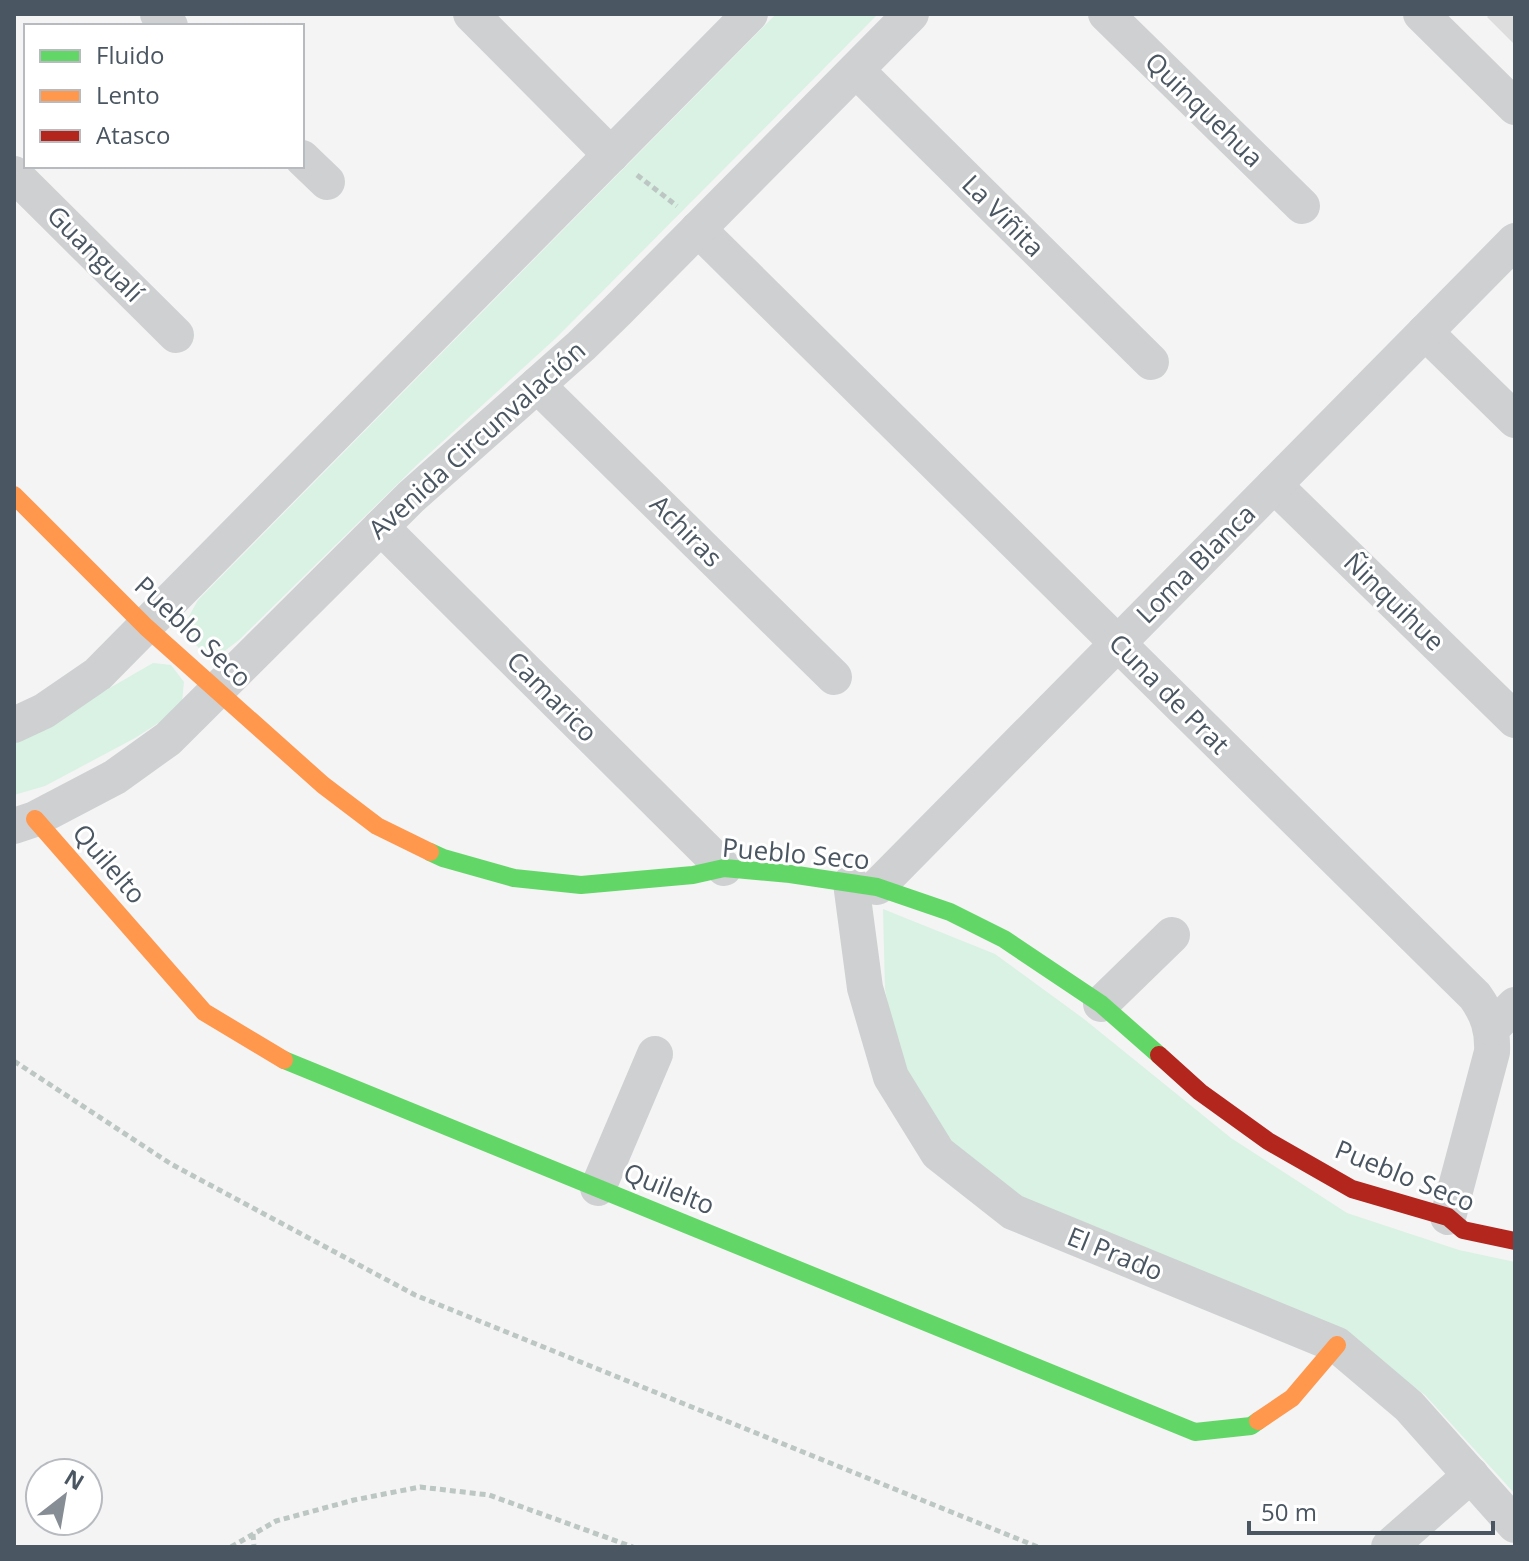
<svg xmlns="http://www.w3.org/2000/svg" width="1529" height="1561" font-family="'Open Sans',sans-serif">
  <style>
    .green { fill: #d9f2e3 }
    .building { fill: #ddddde }
    .lines { fill: none; stroke-linecap: round; stroke-linejoin: round }
    .path { stroke: #bcc7c4; stroke-width: 5; stroke-dasharray: 6 4; stroke-linecap: butt }
    .street { stroke: #ced0d2; stroke-width: 36 }
    .fast { stroke: #63d668; stroke-width: 18 }
    .slow { stroke: #ff974d; stroke-width: 18 }
    .jam { stroke: #b3261e; stroke-width: 18 }
    .labels { text-anchor: middle; stroke-width: 6; stroke-linejoin: round; paint-order: stroke }
    .street-label { font-size: 26px; fill: #4a5661; stroke: #fff }
  </style>
  <rect width="100%" height="100%" fill="#f4f4f4"/>
  <g class="green">
    <path d="M 776,14 L 878,14 L 556,338 L 419,463 L 239,640 L 222,653 L 203,652 L 188,637 L 188,618 L 198,600 Z"/>
    <path d="M 153,663 L 171,665 L 184,682 L 182,702 L 160,722 L 135,738 L 45,786 L 14,795 L 14,740 L 63,715 Z"/>
    <path d="M 883,909 L 995,954 L 1084,1019 L 1231,1138 L 1347,1213 L 1459,1250 L 1515,1262 L 1515,1494 L 1425,1395 L 1332,1328 L 1008,1198 L 942,1134 L 901,1073 L 885,989 Z"/>
  </g>
  <path class="building" d="M 1490,14 L 1515,14 L 1515,45 L 1487,17 Z"/>
  <g class="lines">
    <g class="path">
      <path d="M 637,175 L 677,206"/>
      <path d="M 14,1061 L 171,1164 L 415,1295 L 1038,1547"/>
      <path d="M 253,1534 L 254,1547"/>
      <path d="M 231,1547 L 276,1521 L 354,1500 L 420,1487 L 489,1495 L 633,1547"/>
    </g>
    <g class="street">
      <path d="M 158,14 L 170,26"/>
      <path d="M 471,14 L 611,155"/>
      <path d="M 1106,14 L 1302,206"/>
      <path d="M 1421,14 L 1515,107"/>
      <path d="M 856,70 L 1151,362"/>
      <path d="M 302,158 L 327,182"/>
      <path d="M 14,174 L 176,335"/>
      <path d="M 698,229 L 1475,996 C 1488,1014 1493,1030 1492,1052 L 1448,1217"/>
      <path d="M 1425,332 L 1515,420"/>
      <path d="M 537,385 L 834,677"/>
      <path d="M 1274,485 L 1515,720"/>
      <path d="M 381,527 L 724,868"/>
      <path d="M 14,725 L 44,711 L 98,674 L 750,14"/>
      <path d="M 14,826 L 35,819 L 115,777 L 168,739 L 411,497 L 581,346 L 617,311 L 911,14"/>
      <path d="M 851,883 L 865,988 L 891,1077 L 938,1153 L 1013,1212 L 1337,1345 L 1409,1406 L 1515,1525"/>
      <path d="M 877,887 L 1515,241"/>
      <path d="M 1101,1004 L 1172,935"/>
      <path d="M 1492,1028 L 1515,1005"/>
      <path d="M 598,1188 L 655,1054"/>
      <path d="M 1389,1547 L 1471,1475"/>
    </g>
    <g class="fast">
      <path d="M 430,852 L 443,858 L 514,878 L 581,885 L 693,875 L 724,868 L 790,874 L 877,887 L 950,912 L 1004,939 L 1101,1004 L 1159,1055"/>
      <path d="M 284,1060 L 1195,1432 L 1251,1426 L 1258,1421"/>
    </g>
    <g class="slow">
      <path d="M 14,495 L 146,627 L 323,785 L 377,826 L 430,852"/>
      <path d="M 35,819 L 204,1012 L 284,1060"/>
      <path d="M 1258,1421 L 1292,1398 L 1337,1345"/>
    </g>
    <path class="jam" d="M 1159,1055 L 1200,1092 L 1268,1141 L 1352,1189 L 1448,1217 L 1463,1230 L 1515,1241"/>
  </g>
  <g class="labels">
    <g class="street-label">
      <text transform="translate(1204 110) rotate(44)" y="9">Quinquehua</text>
      <text transform="translate(1003 216) rotate(45)" y="9">La Viñita</text>
      <text transform="translate(95 254) rotate(45)" y="9">Guangualí</text>
      <text transform="translate(477 440) rotate(-42)" y="9">Avenida Circunvalación</text>
      <text transform="translate(686 531) rotate(45)" y="9">Achiras</text>
      <text transform="translate(1196 564) rotate(-45)" y="9">Loma Blanca</text>
      <text transform="translate(1394 602) rotate(44)" y="9">Ñinquihue</text>
      <text transform="translate(193 632) rotate(43)" y="9">Pueblo Seco</text>
      <text transform="translate(1169 694) rotate(45)" y="9">Cuna de Prat</text>
      <text transform="translate(552 697) rotate(45)" y="9">Camarico</text>
      <text transform="translate(796 854) rotate(5)" y="9">Pueblo Seco</text>
      <text transform="translate(109 864) rotate(49)" y="9">Quilelto</text>
      <text transform="translate(1405 1176) rotate(22)" y="9">Pueblo Seco</text>
      <text transform="translate(669 1189) rotate(22)" y="9">Quilelto</text>
      <text transform="translate(1115 1254) rotate(22)" y="9">El Prado</text>
    </g>
  </g>
  <rect width="1529" height="1561" fill="none" stroke="#4a5661" stroke-width="32"/>
  <rect x="24" y="24" width="280" height="144" fill="#ffffff" stroke="#b7bbc0" stroke-width="2"/>
  <rect x="40" y="50" width="40" height="12" fill="#63d668" stroke="#b7bbc0" stroke-width="2"/>
  <text x="96" y="64" font-size="24" fill="#4a5661">Fluido</text>
  <rect x="40" y="90" width="40" height="12" fill="#ff974d" stroke="#b7bbc0" stroke-width="2"/>
  <text x="96" y="104" font-size="24" fill="#4a5661">Lento</text>
  <rect x="40" y="130" width="40" height="12" fill="#b3261e" stroke="#b7bbc0" stroke-width="2"/>
  <text x="96" y="144" font-size="24" fill="#4a5661">Atasco</text>
  <g transform="translate(64 1497) rotate(31)"><circle r="38" fill="#ffffff" stroke="#b7bbc0" stroke-width="2"/>
  <path d="M0-6L14 30L0 20L-14 30Z" fill="#868d94"/>
  <text y="-12" font-size="22" font-weight="bold" text-anchor="middle" fill="#4a5661">N</text>
  </g>
  <path d="M1249 1521v12h244v-12" fill="none" stroke="#4a5661" stroke-width="4"/>
  <text x="1261" y="1521" font-size="24" fill="#4a5661" stroke="#ffffff" stroke-width="6" paint-order="stroke">50 m</text>
</svg>
